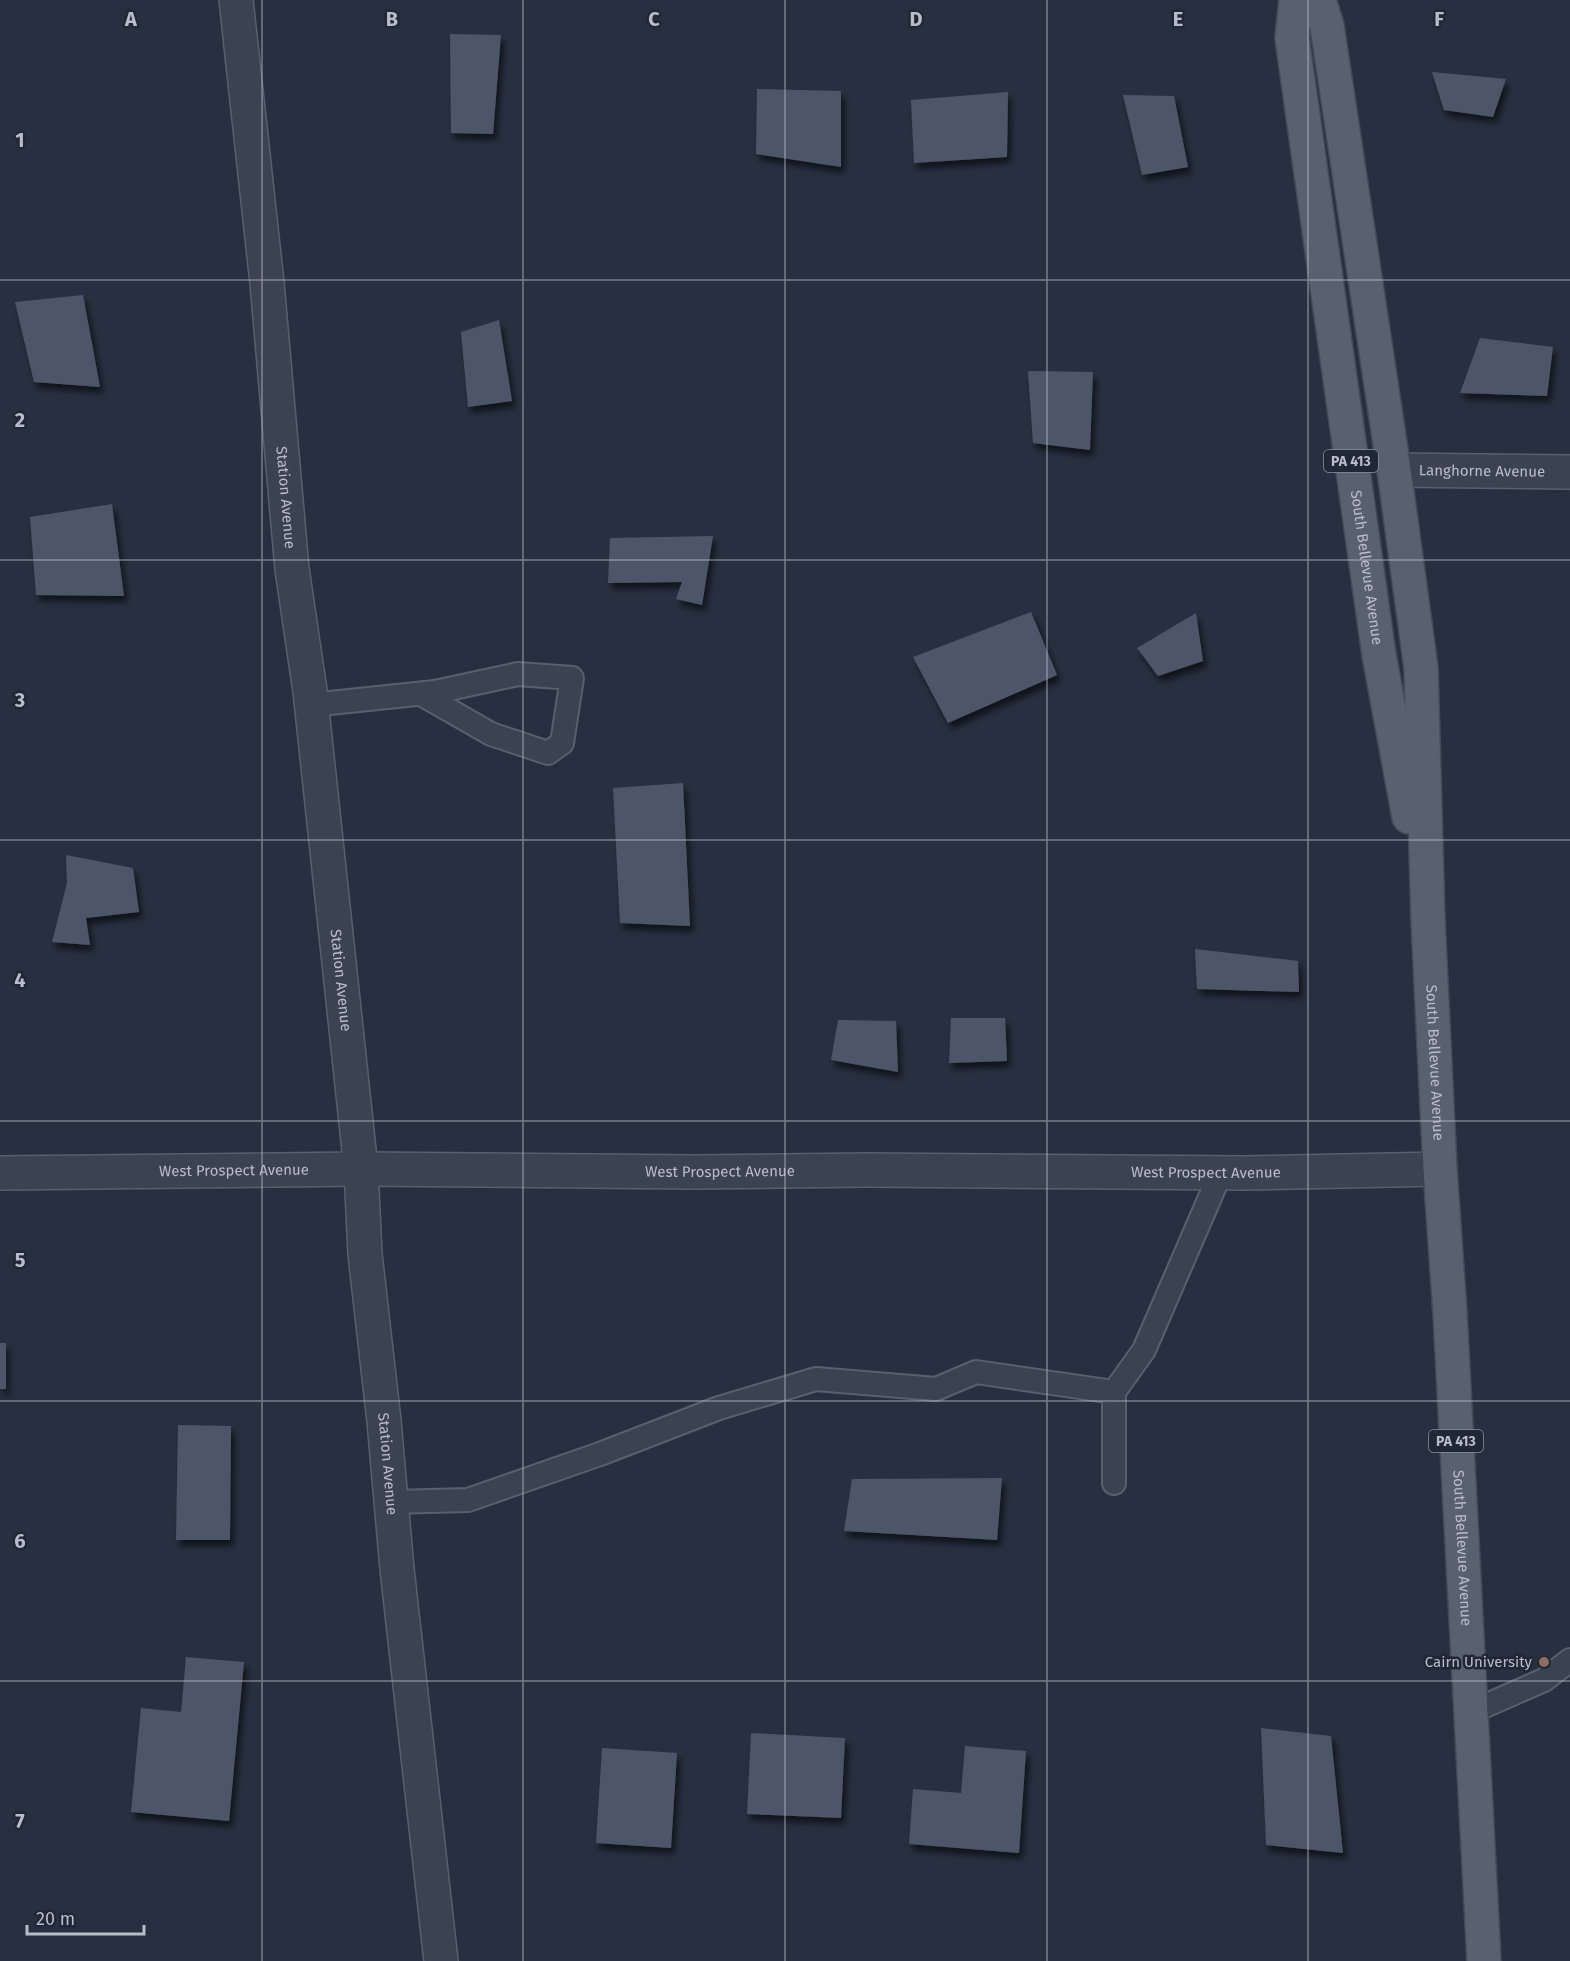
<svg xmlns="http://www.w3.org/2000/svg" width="1570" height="1961" font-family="'Fira Sans',sans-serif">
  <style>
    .building { fill: #4d5669; filter: url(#shadow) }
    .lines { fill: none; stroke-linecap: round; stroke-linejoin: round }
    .lane-casing { stroke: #59606d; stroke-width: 26 }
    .street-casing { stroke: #59606d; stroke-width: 36 }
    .primary-casing { stroke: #454b59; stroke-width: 36 }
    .lane { stroke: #3b4250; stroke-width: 22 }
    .street { stroke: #3b4250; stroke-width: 33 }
    .primary { stroke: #596170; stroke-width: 33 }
    .grid { fill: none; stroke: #b8bdca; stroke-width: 1.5; stroke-opacity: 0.55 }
    .education-dot { fill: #8d6e63; stroke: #202735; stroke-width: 2 }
    .labels { text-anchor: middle; stroke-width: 5; stroke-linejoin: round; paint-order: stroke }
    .shield { fill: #202735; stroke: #8a909d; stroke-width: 1.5 }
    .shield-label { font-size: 14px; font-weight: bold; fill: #b8bdca }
    .street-label { font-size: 15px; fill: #b8bdca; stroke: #202735 }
    .poi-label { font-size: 15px; fill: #b8bdca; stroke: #202735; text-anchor: end }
    .grid-label { font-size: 20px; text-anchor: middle; font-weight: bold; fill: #b8bdca; stroke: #202735; stroke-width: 5; stroke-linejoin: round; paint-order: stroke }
  </style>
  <defs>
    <filter id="shadow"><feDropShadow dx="3.5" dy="6" stdDeviation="3" flood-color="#0009"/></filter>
  </defs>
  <rect width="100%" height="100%" fill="#273040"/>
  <g class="building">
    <path d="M 450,34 L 501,35 L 493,134 L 451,133 Z"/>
    <path d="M 1432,72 L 1506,79 L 1493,117 L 1444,110 Z"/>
    <path d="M 757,89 L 841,91 L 841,167 L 756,154 Z"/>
    <path d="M 1008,92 L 1007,157 L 914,163 L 911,100 Z"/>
    <path d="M 1123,95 L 1174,96 L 1188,167 L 1142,175 Z"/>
    <path d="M 83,295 L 100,387 L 34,382 L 15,302 Z"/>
    <path d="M 499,320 L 512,401 L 468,407 L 461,332 Z"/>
    <path d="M 1480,338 L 1553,347 L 1547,396 L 1460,393 Z"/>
    <path d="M 1028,371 L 1093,372 L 1090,450 L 1033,443 Z"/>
    <path d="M 112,504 L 124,596 L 36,595 L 30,517 Z"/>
    <path d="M 713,536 L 702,605 L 676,599 L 682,582 L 608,583 L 610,538 Z"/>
    <path d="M 1031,612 L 1057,675 L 948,723 L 913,657 Z"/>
    <path d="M 1196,613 L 1203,661 L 1158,676 L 1137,648 Z"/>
    <path d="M 683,783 L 690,926 L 620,923 L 613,788 Z"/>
    <path d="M 66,855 L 133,868 L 139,912 L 86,918 L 90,945 L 52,942 L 67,883 Z"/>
    <path d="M 1195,949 L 1298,961 L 1299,992 L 1197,989 Z"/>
    <path d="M 951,1018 L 1005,1018 L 1007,1061 L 949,1063 Z"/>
    <path d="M 838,1020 L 896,1021 L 898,1072 L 831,1060 Z"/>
    <rect x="0" y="1343" width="6" height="46"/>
    <path d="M 178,1425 L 231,1426 L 230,1540 L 176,1540 Z"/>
    <path d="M 1002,1478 L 997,1540 L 844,1531 L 852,1479 Z"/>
    <path d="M 186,1657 L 244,1662 L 229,1821 L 131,1812 L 141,1708 L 181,1712 Z"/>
    <path d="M 1261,1728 L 1331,1736 L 1343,1853 L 1266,1845 Z"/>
    <path d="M 751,1733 L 845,1738 L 841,1818 L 747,1814 Z"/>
    <path d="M 965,1746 L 1026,1751 L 1019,1853 L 909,1844 L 913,1789 L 961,1793 Z"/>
    <path d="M 602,1748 L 677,1753 L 671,1848 L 596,1843 Z"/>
  </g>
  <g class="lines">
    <g class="lane-casing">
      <g id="lane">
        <path d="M 311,705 L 435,692 L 518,674 L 572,678 L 562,743 L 548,753 L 491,734 L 421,694"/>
        <path d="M 1114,1483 L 1114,1392"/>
        <path d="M 391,1502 L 468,1500 L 600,1454 L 719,1408 L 816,1379 L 936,1389 L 976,1372 L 1114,1392 L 1144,1350 L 1221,1172"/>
        <path d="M 1471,1712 L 1544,1680 L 1570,1660"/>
      </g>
    </g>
    <g class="street-casing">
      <g id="street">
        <path id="s1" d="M 236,0 L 267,283 L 292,569 L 310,691 L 361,1169 L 365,1254 L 384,1421 L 397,1569 L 441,1961"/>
        <path id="s2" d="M 1394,470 L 1570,472"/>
        <path id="s3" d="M 0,1173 L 361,1169 L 695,1172 L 868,1170 L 1244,1173 L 1440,1169"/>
      </g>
    </g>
    <g class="primary-casing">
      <g id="primary">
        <path id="s4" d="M 1296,0 L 1292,38 L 1379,655 L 1409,817"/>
        <path id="s5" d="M 1319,0 L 1327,26 L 1394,470 L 1421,668 L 1428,920 L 1440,1169 L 1450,1313 L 1484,1961"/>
      </g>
    </g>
    <use href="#lane" class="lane"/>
    <use href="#street" class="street"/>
    <use href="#primary" class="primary"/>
  </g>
  <path class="grid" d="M 262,0 L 262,1961M 523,0 L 523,1961M 785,0 L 785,1961M 1047,0 L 1047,1961M 1308,0 L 1308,1961M 0,280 L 1570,280M 0,560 L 1570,560M 0,840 L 1570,840M 0,1121 L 1570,1121M 0,1401 L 1570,1401M 0,1681 L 1570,1681"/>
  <circle class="education-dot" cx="1544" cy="1662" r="6"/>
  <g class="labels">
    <g class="shield">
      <rect x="1324" y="450" width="54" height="22" rx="4.5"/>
      <rect x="1429" y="1430" width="54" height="22" rx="4.5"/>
    </g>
    <g class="shield-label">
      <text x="1351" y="466">PA 413</text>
      <text x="1456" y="1446">PA 413</text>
    </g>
    <g class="street-label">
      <text dy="5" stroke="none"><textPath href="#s2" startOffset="88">Langhorne Avenue</textPath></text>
      <text dy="5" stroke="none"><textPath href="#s1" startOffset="500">Station Avenue</textPath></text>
      <text dy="5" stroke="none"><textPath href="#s4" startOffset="573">South Bellevue Avenue</textPath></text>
      <text dy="5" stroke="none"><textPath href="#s1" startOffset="986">Station Avenue</textPath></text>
      <text dy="5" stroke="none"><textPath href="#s5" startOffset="1071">South Bellevue Avenue</textPath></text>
      <text dy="5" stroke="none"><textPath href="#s3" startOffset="234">West Prospect Avenue</textPath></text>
      <text dy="5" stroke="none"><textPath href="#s3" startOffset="720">West Prospect Avenue</textPath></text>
      <text dy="5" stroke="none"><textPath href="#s3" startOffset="1206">West Prospect Avenue</textPath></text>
      <text dy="5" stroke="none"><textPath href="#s1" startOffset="1472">Station Avenue</textPath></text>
      <text dy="5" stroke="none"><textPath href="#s5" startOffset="1557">South Bellevue Avenue</textPath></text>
    </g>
    <g class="poi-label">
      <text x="1532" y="1667">Cairn University</text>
    </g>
  </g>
  <g class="grid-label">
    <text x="131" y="26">A</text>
    <text x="392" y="26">B</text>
    <text x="654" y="26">C</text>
    <text x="916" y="26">D</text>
    <text x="1178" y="26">E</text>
    <text x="1439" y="26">F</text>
    <text x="20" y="147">1</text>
    <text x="20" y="427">2</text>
    <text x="20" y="707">3</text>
    <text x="20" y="987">4</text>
    <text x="20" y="1267">5</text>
    <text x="20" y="1548">6</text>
    <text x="20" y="1828">7</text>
  </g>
  <path d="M27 1925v9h117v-9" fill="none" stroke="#b8bdca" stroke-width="3"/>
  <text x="36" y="1925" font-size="18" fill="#b8bdca" stroke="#202735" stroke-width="4.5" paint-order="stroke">20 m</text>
</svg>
